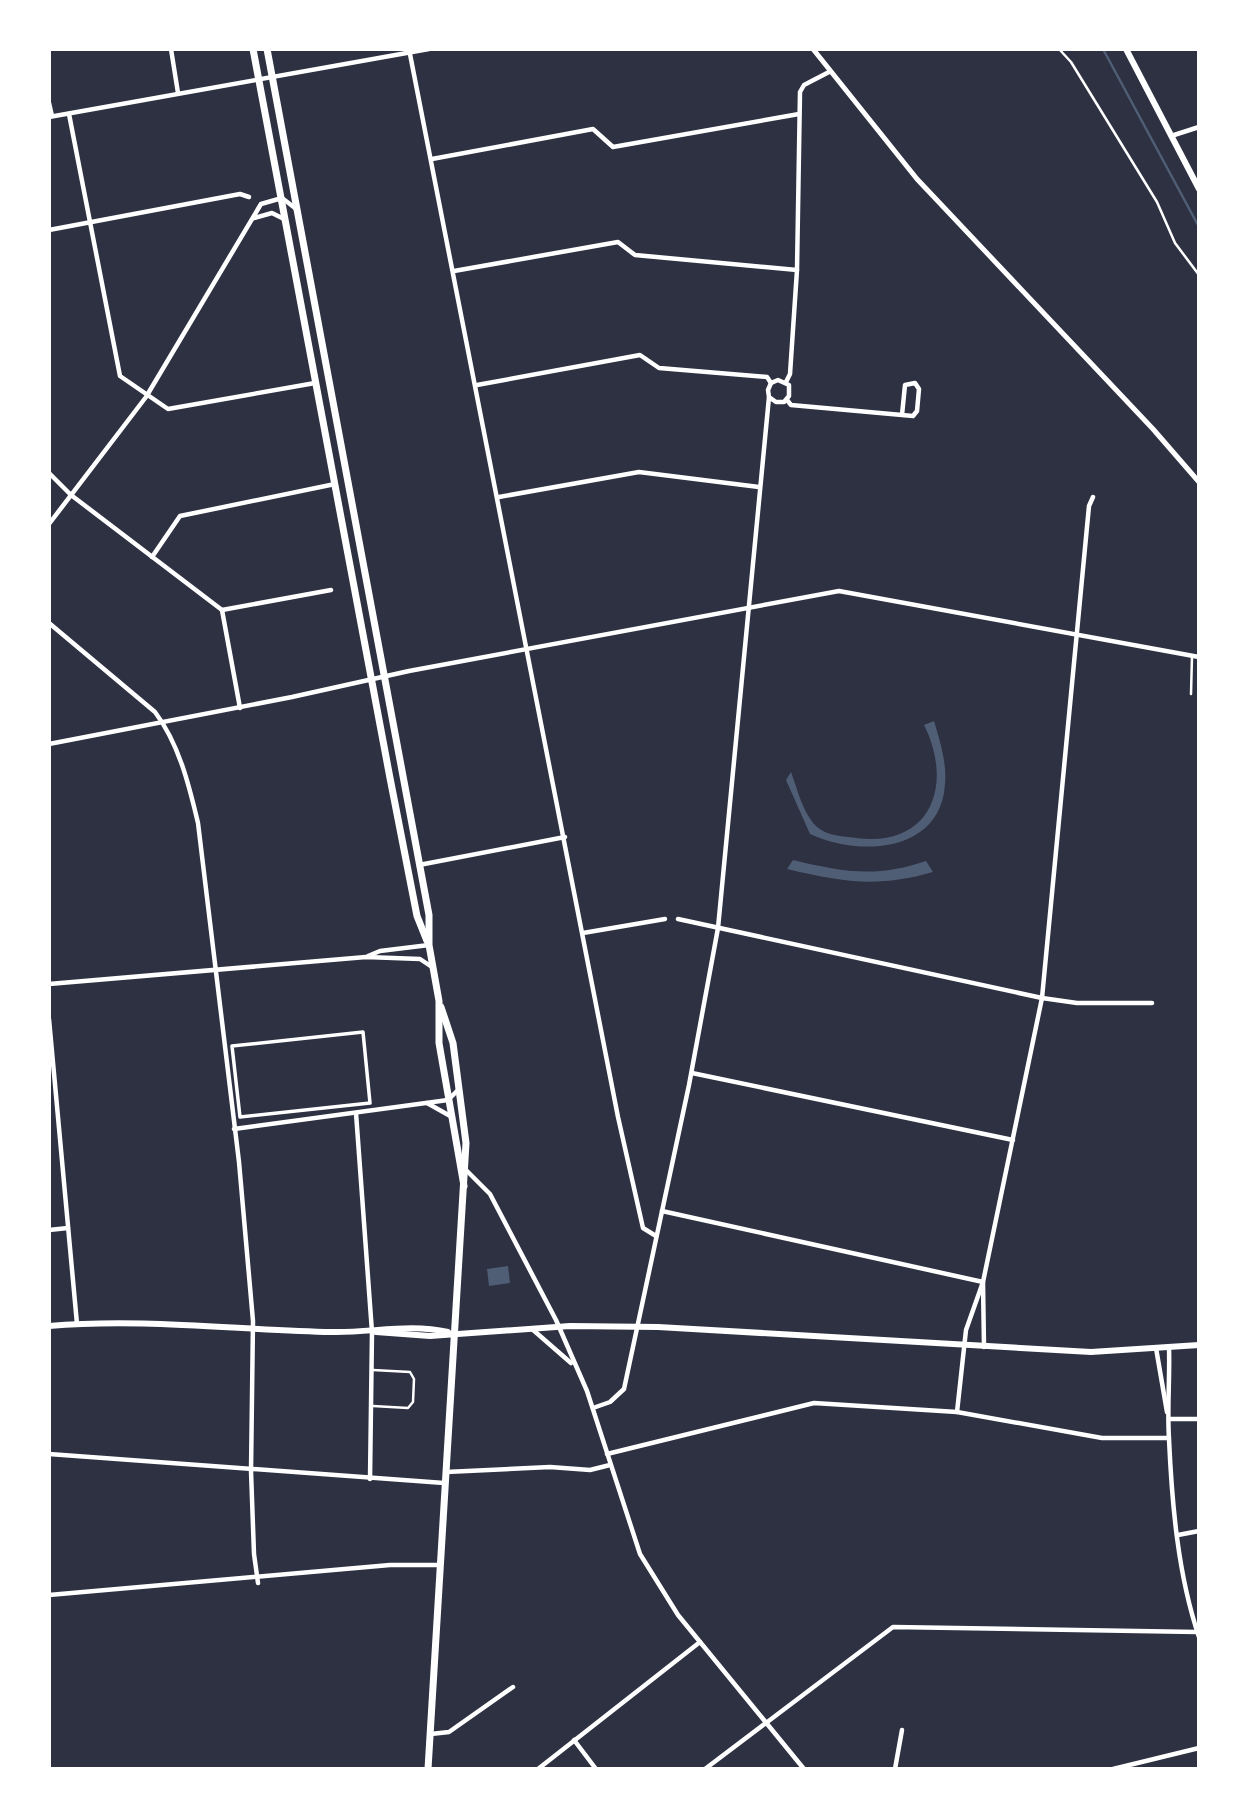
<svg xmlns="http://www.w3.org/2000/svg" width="1248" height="1818" font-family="Montserrat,sans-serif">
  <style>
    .water { fill: #4f5d75 }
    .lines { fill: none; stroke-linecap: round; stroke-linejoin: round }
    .stream { stroke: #4f5d75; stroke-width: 2.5 }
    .service { stroke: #fff; stroke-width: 2.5 }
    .pedestrian { stroke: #fff; stroke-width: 3.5 }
    .minor { stroke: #fff; stroke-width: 4.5 }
    .tertiary { stroke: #fff; stroke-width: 5 }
    .secondary { stroke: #fff; stroke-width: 6 }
    .primary { stroke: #fff; stroke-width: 7 }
  </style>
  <rect width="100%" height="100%" fill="#2d3142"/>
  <g class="water">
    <path d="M 934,721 C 940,741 947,763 945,784 C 941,853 859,857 810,834 L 786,780 L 791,772 C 797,788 803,813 816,826 C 826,836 842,836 856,838 C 931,848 954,785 924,725 Z"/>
    <path d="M 793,860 C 843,872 876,878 926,861 L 933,872 C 878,888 841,882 787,869 Z"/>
    <path d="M 508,1266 L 510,1283 L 489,1286 L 487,1269 Z"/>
  </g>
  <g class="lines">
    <path class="stream" d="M 1103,49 L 1199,227"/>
    <g class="service">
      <path d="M 1059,49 L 1071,62 L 1157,202 L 1175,243 L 1199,275"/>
      <path d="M 1191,694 L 1192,656"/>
      <path d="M 373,1406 L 408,1408 L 413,1402 L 414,1379 L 410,1372 L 373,1370"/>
    </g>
    <path class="pedestrian" d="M 363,1032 L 370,1103 L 240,1117 L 232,1046 Z"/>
    <g class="minor">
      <path d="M 171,49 L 178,93"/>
      <path d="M 409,49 L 618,1117 L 643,1228 L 656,1236"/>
      <path d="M 49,103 L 52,116"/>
      <path d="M 69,114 L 120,376 L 168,409 L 315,383"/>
      <path d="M 49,117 L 429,49"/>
      <path d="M 1171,136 L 1199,127"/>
      <path d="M 432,159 L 593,129 L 613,147 L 799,114"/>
      <path d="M 254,218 L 272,213 L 284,219"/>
      <path d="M 49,230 L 240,194 L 249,197"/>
      <path d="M 454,271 L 618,242 L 635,255 L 797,270"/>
      <path d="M 786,382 L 790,374 L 797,270 L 800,92 L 804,85 L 829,72"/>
      <path d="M 477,385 L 640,355 L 659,368 L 767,377 L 771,383"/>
      <path d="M 787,400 L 791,405 L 902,415 L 913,416 L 917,411 L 919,389 L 915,383 L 905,385 L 902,415"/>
      <path d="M 49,473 L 71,495 L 222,610 L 240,708"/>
      <path d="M 499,497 L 639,472 L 759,487"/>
      <path d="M 49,524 L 146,397 L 261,204 L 282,198 L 295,208"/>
      <path d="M 152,557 L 180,516 L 335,484"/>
      <path d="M 222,610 L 331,590"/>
      <path d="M 49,623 L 155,712 C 179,744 189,785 198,823 L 239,1162 L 253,1321 L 251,1471 L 254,1554 L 258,1583"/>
      <path d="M 49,744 L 292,697 L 409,671 L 839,591 L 1199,657"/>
      <path d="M 419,865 L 565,837"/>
      <path d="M 678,919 L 1042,998 L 1077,1003 L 1152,1003"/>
      <path d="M 583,933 L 665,919"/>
      <path d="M 368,956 L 380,951 L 429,945"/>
      <path d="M 49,984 L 366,957 L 420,959 L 432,967"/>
      <path d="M 49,1019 L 77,1324"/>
      <path d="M 692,1073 L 1013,1140"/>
      <path d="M 427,1103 L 452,1117"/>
      <path d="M 356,1113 L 372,1332 L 370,1479"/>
      <path d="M 234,1129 L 448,1100 L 458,1090"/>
      <path d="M 465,1169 L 490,1194 L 556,1320 L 587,1391 L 640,1554 L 678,1615 L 804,1769"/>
      <path d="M 662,1211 L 983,1282 L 984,1347"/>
      <path d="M 49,1230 L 68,1228"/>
      <path d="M 532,1329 L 571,1363"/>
      <path d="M 1169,1347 C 1170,1378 1167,1408 1169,1439 C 1172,1505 1178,1575 1199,1637"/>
      <path d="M 1156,1348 L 1167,1412"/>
      <path d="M 593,1408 L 610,1402 L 624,1389 L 689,1085 L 718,928 L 769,397 L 768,390 L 771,383 L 778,380 L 789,385 L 789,396 L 784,402 L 776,402 L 769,397"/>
      <path d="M 957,1412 L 966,1330 L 983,1282 L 1042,998 L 1089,506 L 1093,497"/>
      <path d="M 1169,1419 L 1199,1419"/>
      <path d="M 49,1454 L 444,1483"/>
      <path d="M 607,1454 L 814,1403 L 957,1412 L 1102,1438 L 1169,1438"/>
      <path d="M 446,1472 L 550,1467 L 590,1470 L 610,1465"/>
      <path d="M 1178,1535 L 1199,1531"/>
      <path d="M 49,1595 L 390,1565 L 440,1565"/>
      <path d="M 431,1734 L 449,1732 L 513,1687"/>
      <path d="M 574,1740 L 596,1769"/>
      <path d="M 538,1769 L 700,1642"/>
      <path d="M 705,1769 L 893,1627 L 1197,1632"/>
      <path d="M 895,1769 L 902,1730"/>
      <path d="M 1113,1769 L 1199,1748"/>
    </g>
    <path class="tertiary" d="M 813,49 L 917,179 L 1153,429 L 1199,482"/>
    <g class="secondary">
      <path d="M 1126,49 L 1199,189"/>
      <path d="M 49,1326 C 142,1318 238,1330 332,1332 C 371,1333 410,1323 448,1332"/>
      <path d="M 376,1332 L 430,1336 L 570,1326 L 658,1327 L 1091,1352 L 1199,1345"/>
    </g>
    <g class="primary">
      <path d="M 253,49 L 390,778 L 417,916 L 427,941"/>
      <path d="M 267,49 L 429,915 L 429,945 L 439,1001 L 439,1043 L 464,1186"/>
      <path d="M 428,1769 L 466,1143 L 453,1043 L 441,1007"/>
    </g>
  </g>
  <rect width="1248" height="1818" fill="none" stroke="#ffffff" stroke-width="102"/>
</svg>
